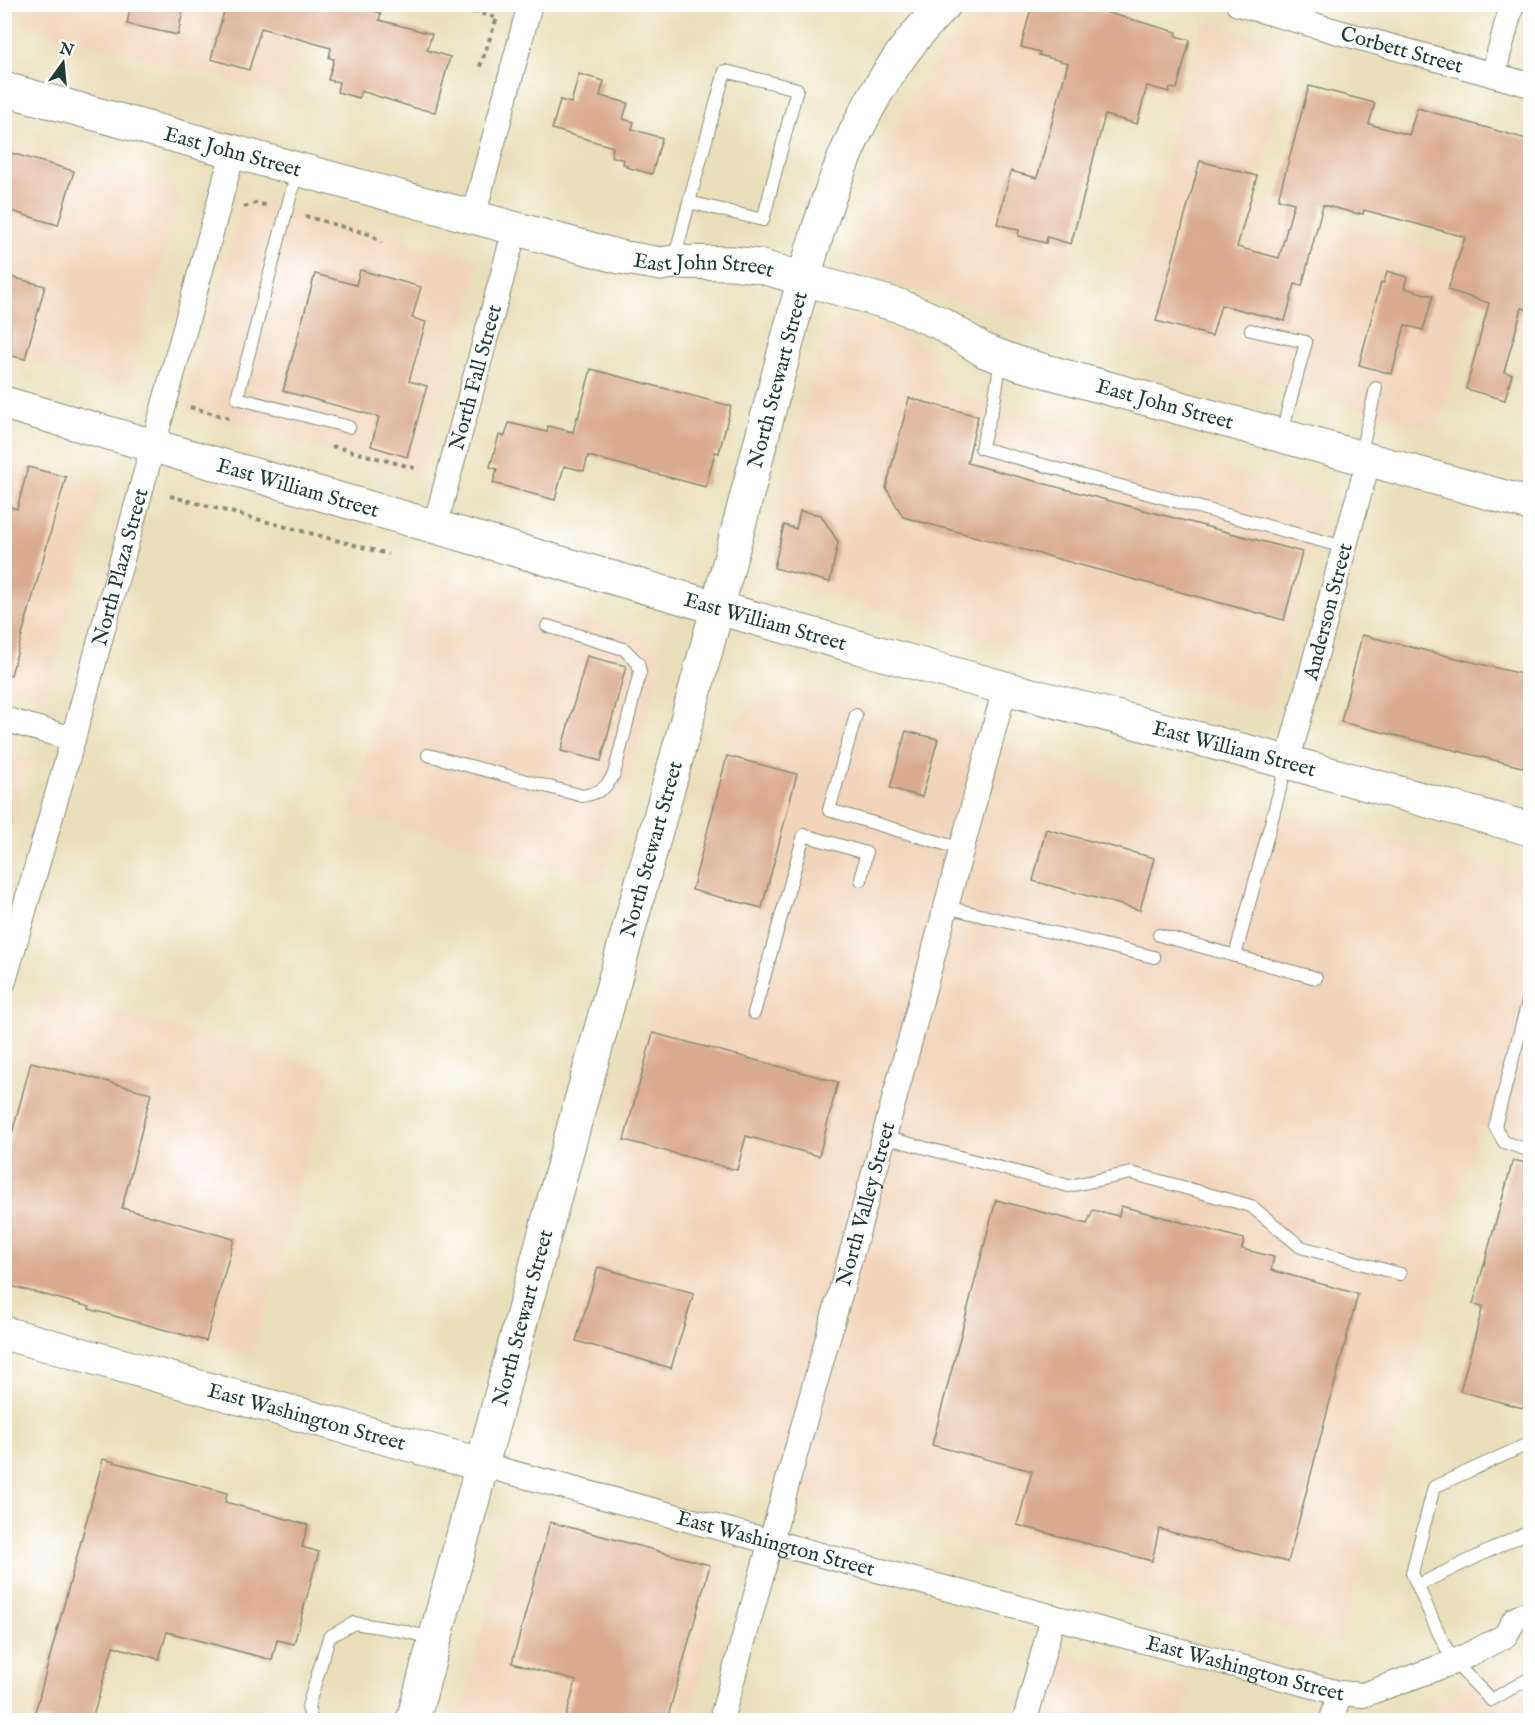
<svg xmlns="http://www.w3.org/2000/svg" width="1535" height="1725" font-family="'IM FELL English',serif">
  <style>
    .built { fill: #f0d5bc }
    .building { fill: #daac8f }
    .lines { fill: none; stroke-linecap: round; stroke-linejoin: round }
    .lane-casing { stroke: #848e78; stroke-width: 14 }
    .street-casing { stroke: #848e78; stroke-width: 26 }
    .secondary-casing { stroke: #848e78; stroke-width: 35 }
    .primary-casing { stroke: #848e78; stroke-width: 35 }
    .path { stroke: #848e78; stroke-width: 4; stroke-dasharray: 4.5 4.5; stroke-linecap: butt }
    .lane { stroke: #fff; stroke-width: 12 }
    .street { stroke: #fff; stroke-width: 24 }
    .secondary { stroke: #fff; stroke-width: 33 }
    .primary { stroke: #fff; stroke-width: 33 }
    .labels { text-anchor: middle; stroke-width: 4.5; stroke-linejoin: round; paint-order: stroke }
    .street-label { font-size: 21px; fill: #1f3d34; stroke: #fff }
  </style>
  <rect width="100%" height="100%" fill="#fff"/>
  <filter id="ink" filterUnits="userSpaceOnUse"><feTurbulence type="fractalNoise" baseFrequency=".0167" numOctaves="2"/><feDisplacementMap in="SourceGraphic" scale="12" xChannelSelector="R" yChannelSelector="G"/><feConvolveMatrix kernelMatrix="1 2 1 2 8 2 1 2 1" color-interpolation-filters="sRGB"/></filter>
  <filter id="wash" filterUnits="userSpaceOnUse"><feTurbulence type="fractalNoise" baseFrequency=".008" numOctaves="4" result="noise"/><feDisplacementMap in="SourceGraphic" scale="24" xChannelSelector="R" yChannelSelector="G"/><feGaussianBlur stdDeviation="1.35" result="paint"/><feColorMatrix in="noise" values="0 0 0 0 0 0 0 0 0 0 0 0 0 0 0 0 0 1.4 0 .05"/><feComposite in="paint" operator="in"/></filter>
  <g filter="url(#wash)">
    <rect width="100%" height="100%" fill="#eadfbb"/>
    <g class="built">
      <path d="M 1130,4 L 1135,6 L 1049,326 L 845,271 L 855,236 L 875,177 L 900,116 L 922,78 L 968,24 L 990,5 Z"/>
      <path d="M 12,5 L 309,5 L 284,95 L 7,22 Z"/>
      <path d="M 1203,22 L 1295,46 L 1253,201 L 1482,261 L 1438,430 L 1117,344 Z"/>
      <path d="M 4,142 L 183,189 L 128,387 L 5,354 Z"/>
      <path d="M 251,198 L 473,259 L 478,266 L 428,464 L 420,474 L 394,469 L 189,412 L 186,404 L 187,398 L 243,201 Z"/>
      <path d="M 839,317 L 894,331 L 912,339 L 932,352 L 939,365 L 946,391 L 1321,495 L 1324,497 L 1325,503 L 1273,698 L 1266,710 L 1181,690 L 1047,656 L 834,598 L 776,580 L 766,554 L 828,324 Z"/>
      <path d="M 4,458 L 103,484 L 46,700 L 5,689 Z"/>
      <path d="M 418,570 L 635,634 L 645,639 L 656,650 L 659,657 L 658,675 L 601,882 L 351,813 Z"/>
      <path d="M 792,691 L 822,692 L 1039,753 L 1086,772 L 1202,805 L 1336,823 L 1530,877 L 1530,1139 L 1473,1124 L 1476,1134 L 1340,1644 L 863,1513 L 540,1428 L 664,962 L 728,737 L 735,724 L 748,707 L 760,699 L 775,693 Z"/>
      <path d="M 5,751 L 30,759 L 5,850 L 4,751 Z"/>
      <path d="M 43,993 L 331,1070 L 253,1355 L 5,1289 L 5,1137 Z"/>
      <path d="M 527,1512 L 729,1567 L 689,1720 L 458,1720 L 512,1519 Z"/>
      <path d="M 1066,1655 L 1190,1688 L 1182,1720 L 1049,1720 Z"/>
      <path d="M 1530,1658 L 1530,1720 L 1443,1720 L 1428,1716 L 1431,1705 Z"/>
    </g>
    <g id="blocks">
      <g class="building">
        <path d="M 131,4 L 184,4 L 178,35 L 127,24 Z"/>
        <path d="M 226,4 L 349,4 L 381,13 L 379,20 L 432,34 L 427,50 L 450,57 L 435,112 L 415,108 L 361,91 L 359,98 L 337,92 L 339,82 L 328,80 L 334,59 L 329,58 L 331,48 L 261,28 L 249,70 L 211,59 Z"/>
        <path d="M 1032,4 L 1076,4 L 1177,32 L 1176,36 L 1190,40 L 1177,89 L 1170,88 L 1169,92 L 1147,86 L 1137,124 L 1105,115 L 1071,244 L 1047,237 L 1046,243 L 1018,236 L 1019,230 L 997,224 L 1011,171 L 1037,178 L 1068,63 L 1039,55 L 1040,52 L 1021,47 Z"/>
        <path d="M 579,74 L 604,81 L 600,96 L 628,103 L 623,119 L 634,122 L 632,129 L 662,138 L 652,174 L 626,167 L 627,165 L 623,164 L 624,160 L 611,156 L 613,147 L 552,129 L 560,100 L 571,103 Z"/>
        <path d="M 1309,86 L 1375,103 L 1369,124 L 1409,135 L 1417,108 L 1530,140 L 1530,310 L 1522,308 L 1504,372 L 1512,374 L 1505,400 L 1466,389 L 1489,303 L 1448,290 L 1465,237 L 1364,210 L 1363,214 L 1359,213 L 1359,214 L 1323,205 L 1302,286 L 1295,284 L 1285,321 L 1221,305 L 1212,336 L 1156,321 L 1200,161 L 1257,176 L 1237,247 L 1279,258 L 1294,203 L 1278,199 Z"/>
        <path d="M 4,151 L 74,171 L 58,225 L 4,209 Z"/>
        <path d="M 360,270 L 421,287 L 412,318 L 426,322 L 409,381 L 427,386 L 407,457 L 371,446 L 379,417 L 283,391 L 315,274 L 356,285 Z"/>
        <path d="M 1387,271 L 1407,277 L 1404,288 L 1433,296 L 1423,330 L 1405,325 L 1392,374 L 1359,365 L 1381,282 L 1384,283 Z"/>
        <path d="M 4,275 L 45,286 L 25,359 L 4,354 Z"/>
        <path d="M 591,369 L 731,406 L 719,453 L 715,452 L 706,487 L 588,456 L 584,471 L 564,466 L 555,500 L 493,483 L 497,469 L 490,467 L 499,435 L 505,436 L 509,423 L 547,432 L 548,426 L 573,432 L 577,417 L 578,418 Z"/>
        <path d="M 909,398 L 978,416 L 967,463 L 1302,552 L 1284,620 L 903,517 L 886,488 Z"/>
        <path d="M 28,467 L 66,477 L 11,675 L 4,674 L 4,505 L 17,509 Z"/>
        <path d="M 800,511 L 821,515 L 838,542 L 830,582 L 774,568 L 784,525 L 796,529 Z"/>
        <path d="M 1362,635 L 1530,676 L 1530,769 L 1341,722 Z"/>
        <path d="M 587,656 L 626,666 L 601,761 L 561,751 Z"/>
        <path d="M 906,731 L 938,739 L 922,797 L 890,788 Z"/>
        <path d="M 727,756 L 797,774 L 762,908 L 692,890 Z"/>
        <path d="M 1046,829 L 1154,858 L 1140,910 L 1033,881 Z"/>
        <path d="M 653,1033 L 838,1082 L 819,1156 L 746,1136 L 737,1170 L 624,1140 Z"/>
        <path d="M 31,1062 L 151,1093 L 122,1208 L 234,1239 L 206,1341 L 89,1309 L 90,1307 L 4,1284 L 4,1164 Z"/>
        <path d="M 1513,1160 L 1530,1164 L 1530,1410 L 1460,1391 L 1483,1306 L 1473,1304 Z"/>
        <path d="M 996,1200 L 1087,1224 L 1093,1210 L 1119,1216 L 1121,1206 L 1244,1239 L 1242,1249 L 1274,1257 L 1271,1270 L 1358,1294 L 1288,1562 L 1159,1529 L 1152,1561 L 1017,1525 L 1032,1471 L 932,1445 Z"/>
        <path d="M 598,1267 L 694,1293 L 671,1368 L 576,1341 Z"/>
        <path d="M 103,1459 L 227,1493 L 225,1502 L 308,1525 L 302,1547 L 319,1552 L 294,1644 L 277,1640 L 272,1660 L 167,1632 L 159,1659 L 113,1646 L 92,1720 L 33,1720 Z"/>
        <path d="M 550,1522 L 710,1565 L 667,1720 L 565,1720 L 576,1681 L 512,1663 Z"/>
      </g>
    </g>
  </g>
  <g filter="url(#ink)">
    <use href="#blocks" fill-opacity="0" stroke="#848e78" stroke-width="1.5"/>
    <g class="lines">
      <g class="lane-casing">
        <g id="lane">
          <path d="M 297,171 L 237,398 L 349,427"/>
          <path d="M 674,261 L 689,202 L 763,220 L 797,89 L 725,71 L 689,202"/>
          <path d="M 1251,330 L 1306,342 L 1281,435"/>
          <path d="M 1001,360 L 994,402 L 981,448 L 1344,547"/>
          <path d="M 1360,456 L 1376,388"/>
          <path d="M 856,715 L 829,810 L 962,849"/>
          <path d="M 428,755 L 583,796 C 600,792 605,790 614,774 L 640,672 L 638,663 L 624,649 L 547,626"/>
          <path d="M 946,907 L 1154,957"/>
          <path d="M 1159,935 L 1316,978"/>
          <path d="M 1235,956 L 1287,763"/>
          <path d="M 1530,994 L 1495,1126 L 1504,1142 L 1530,1151"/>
          <path d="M 754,1013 L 804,835 L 866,853 L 861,880"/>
          <path d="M 884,1137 L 1069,1186 L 1131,1173 L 1251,1206 L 1301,1247 L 1400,1274"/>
          <path d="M 1530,1443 L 1434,1487 L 1412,1573 L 1440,1636 L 1454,1662 L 1491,1700 L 1530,1678"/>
          <path d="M 1418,1585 L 1530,1531"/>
          <path d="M 312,1720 L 308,1707 L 329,1637 L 354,1623 L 403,1631 L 435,1639"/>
        </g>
      </g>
      <g class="street-casing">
        <g id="street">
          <path id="s1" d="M 1238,4 L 1530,85"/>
          <path d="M 1493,75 L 1512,4"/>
          <path d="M 473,217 L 530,4"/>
          <path id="s2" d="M 435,526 L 515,229"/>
          <path d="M 4,719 L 73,739"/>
          <path id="s3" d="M 1287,762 C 1316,662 1339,560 1369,460"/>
          <path id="s4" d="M 4,981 L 73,739 L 233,152"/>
          <path id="s5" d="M 483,1465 L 1339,1693 L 1363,1695 L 1454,1662 L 1505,1636 L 1515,1619 L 1530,1612"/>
          <path id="s6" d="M 721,1720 L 884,1137 L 1005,688"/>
          <path d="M 1025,1720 L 1053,1617"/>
          <path d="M 1332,1720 L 1339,1693"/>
        </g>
      </g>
      <g class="secondary-casing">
        <g id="secondary">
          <path id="s7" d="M 4,89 L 620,257 L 661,264 L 673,262 L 732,263 L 758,266 L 900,306 L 940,323 L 985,351 L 1020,364 L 1530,504"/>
          <path id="s8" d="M 4,1333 L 483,1465"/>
          <path id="s9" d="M 413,1720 C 467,1525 519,1329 572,1133 C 613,985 655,836 696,687 C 724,585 750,482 777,380 C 813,246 841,105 945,4"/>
        </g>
      </g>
      <g class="primary-casing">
        <g id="primary">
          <path id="s10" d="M 4,403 L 718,608 L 1005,688 L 1287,762 L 1530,829"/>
        </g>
      </g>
      <g class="path">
        <path d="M 447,4 L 497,18 L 479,69"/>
        <path d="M 244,207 L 256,203 L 269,206"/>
        <path d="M 305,216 L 372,235 L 381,243"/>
        <path d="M 190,407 L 229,418"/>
        <path d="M 332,446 L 418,469"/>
        <path d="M 170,496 L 388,554"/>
      </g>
      <use href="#lane" class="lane"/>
      <use href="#street" class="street"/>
      <use href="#secondary" class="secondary"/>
      <use href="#primary" class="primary"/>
    </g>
  </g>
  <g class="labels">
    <g class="street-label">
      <text dy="7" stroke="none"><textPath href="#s1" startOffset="170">Corbett Street</textPath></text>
      <text dy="7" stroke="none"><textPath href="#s7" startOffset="237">East John Street</textPath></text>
      <text dy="7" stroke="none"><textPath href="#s7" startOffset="723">East John Street</textPath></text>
      <text dy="7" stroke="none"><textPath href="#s2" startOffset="154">North Fall Street</textPath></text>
      <text dy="7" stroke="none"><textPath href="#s9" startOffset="1389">North Stewart Street</textPath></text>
      <text dy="7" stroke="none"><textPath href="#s7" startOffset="1209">East John Street</textPath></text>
      <text dy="7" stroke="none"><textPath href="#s10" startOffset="306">East William Street</textPath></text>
      <text dy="7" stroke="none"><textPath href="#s4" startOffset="430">North Plaza Street</textPath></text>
      <text dy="7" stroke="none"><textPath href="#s3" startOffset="156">Anderson Street</textPath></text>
      <text dy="7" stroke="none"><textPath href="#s10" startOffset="792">East William Street</textPath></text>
      <text dy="7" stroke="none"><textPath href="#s10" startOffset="1278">East William Street</textPath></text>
      <text dy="7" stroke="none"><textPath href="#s9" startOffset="903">North Stewart Street</textPath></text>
      <text dy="7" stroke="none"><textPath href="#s6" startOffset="536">North Valley Street</textPath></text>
      <text dy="7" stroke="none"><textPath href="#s9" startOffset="417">North Stewart Street</textPath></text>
      <text dy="7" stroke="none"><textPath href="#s8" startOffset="314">East Washington Street</textPath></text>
      <text dy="7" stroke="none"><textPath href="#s5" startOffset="303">East Washington Street</textPath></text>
      <text dy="7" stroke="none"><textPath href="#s5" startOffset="789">East Washington Street</textPath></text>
    </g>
  </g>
  <rect width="1535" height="1725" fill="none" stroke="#fff" stroke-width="24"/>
  <g transform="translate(63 63) rotate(15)" stroke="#ffffff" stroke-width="4.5" paint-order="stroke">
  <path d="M0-4.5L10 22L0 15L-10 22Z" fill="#1f3d34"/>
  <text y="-9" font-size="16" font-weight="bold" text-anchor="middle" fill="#1f3d34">N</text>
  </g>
</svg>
